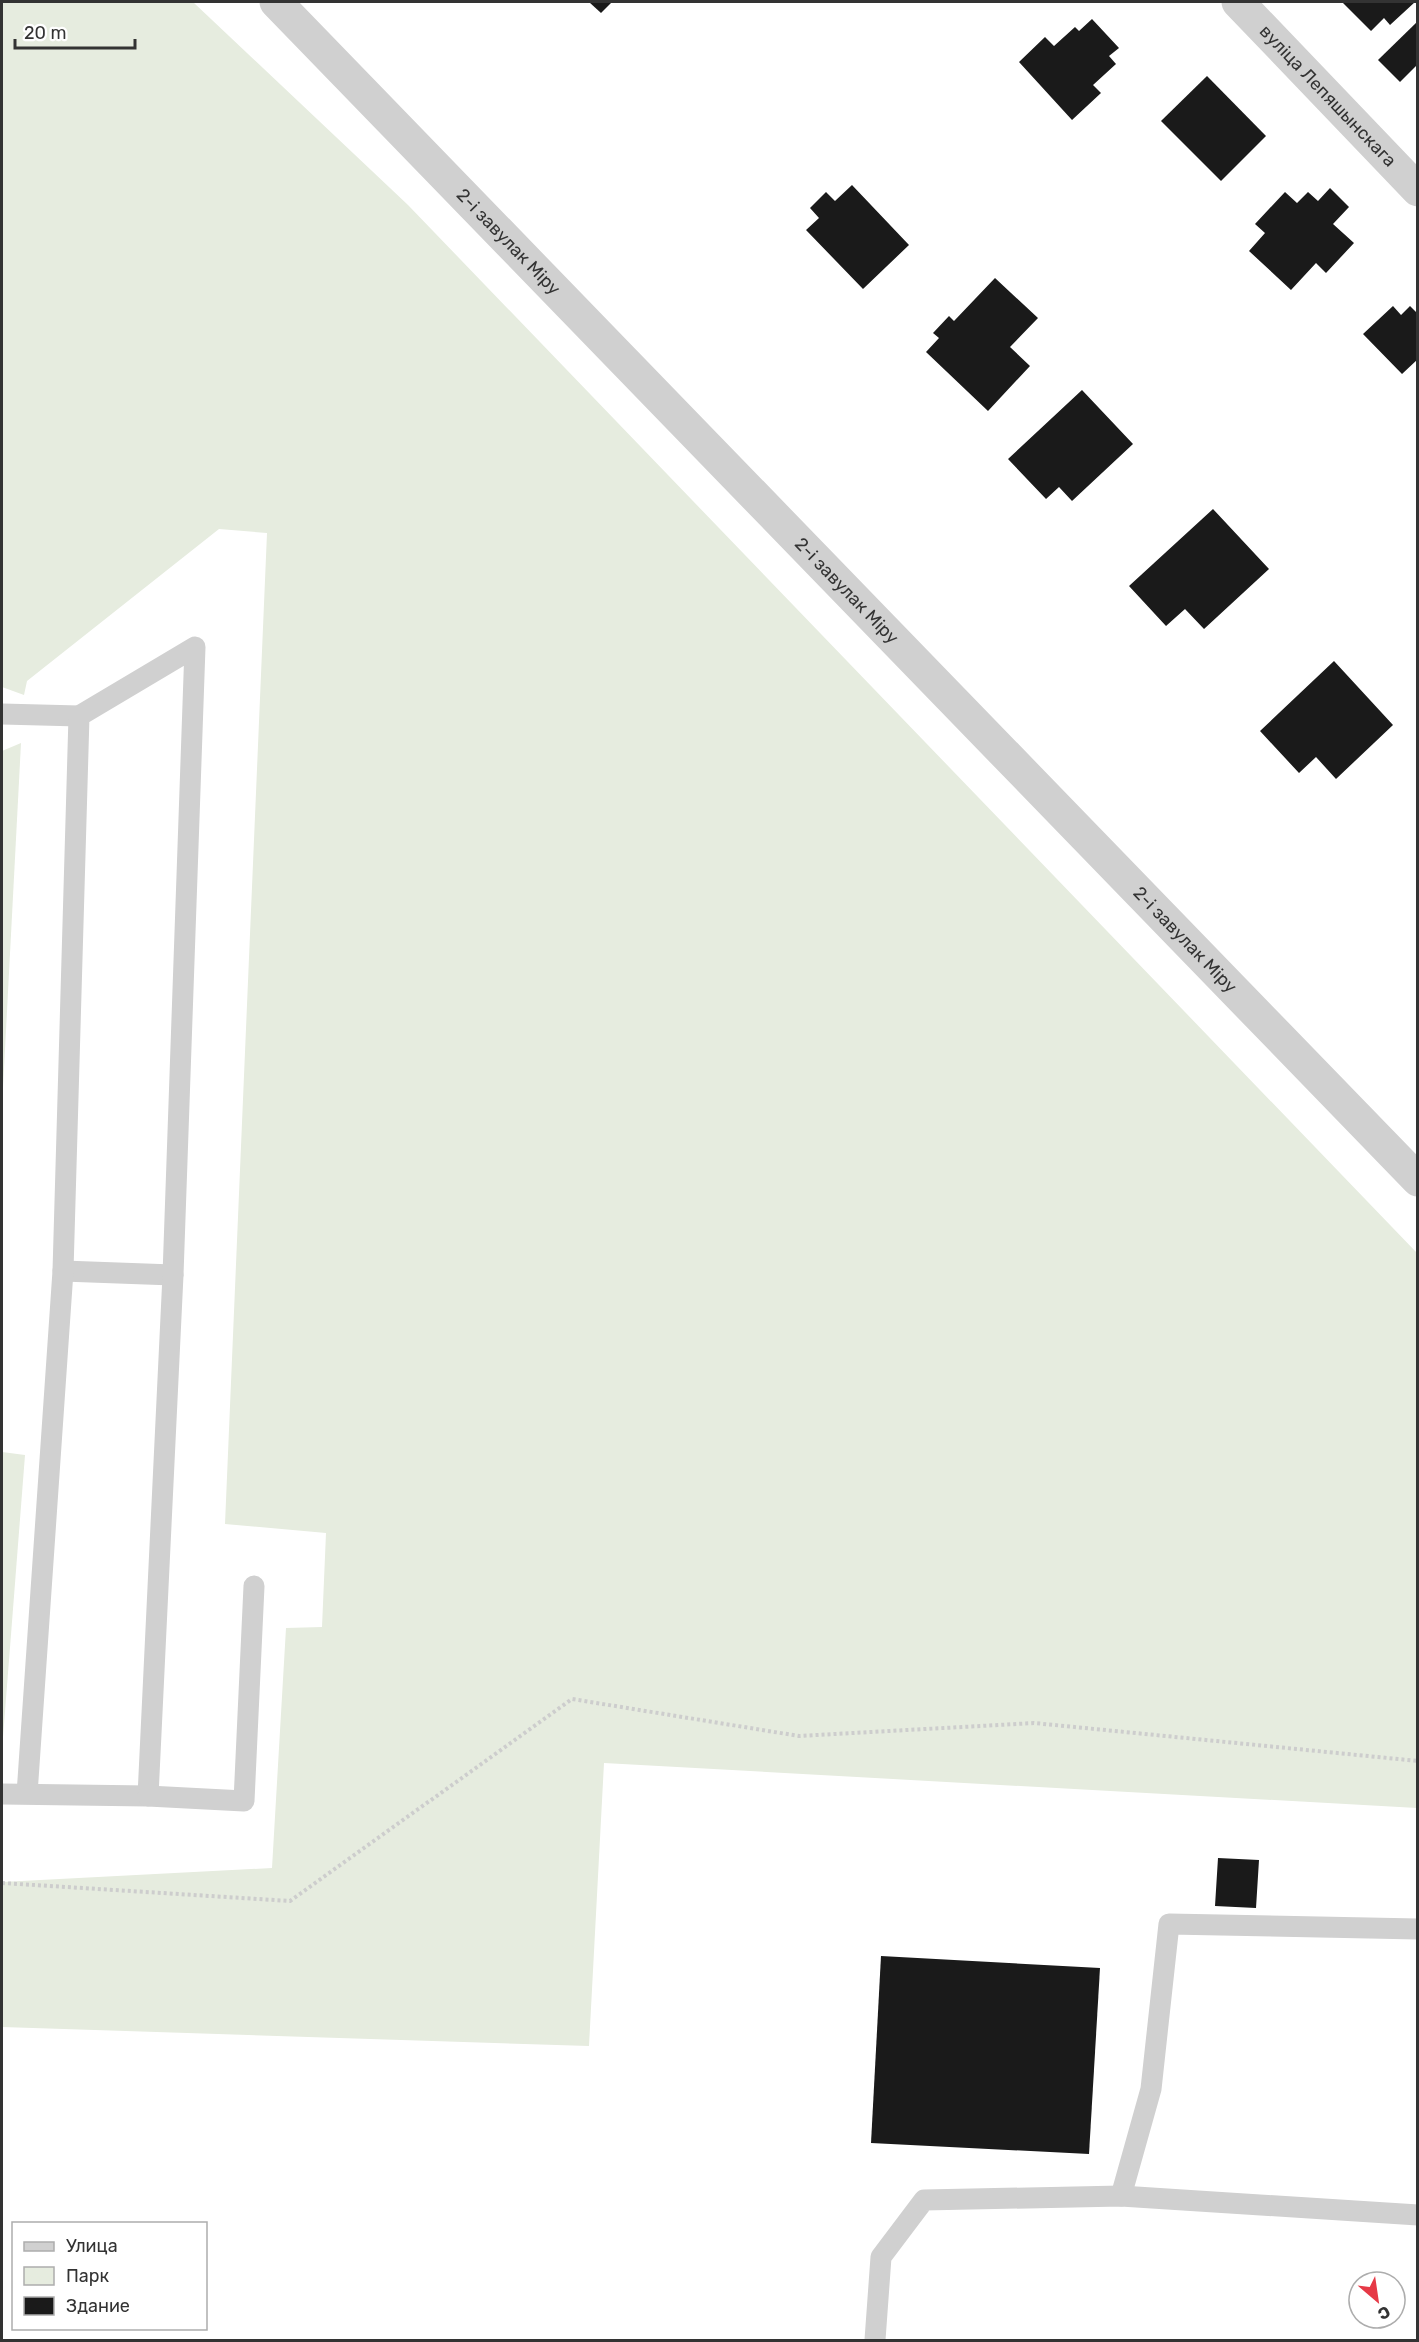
<svg xmlns="http://www.w3.org/2000/svg" width="1419" height="2342" font-family="Rubik,sans-serif">
  <style>
    .green { fill: #e6ecdf }
    .building { fill: #1a1a1a }
    .lines { fill: none; stroke-linecap: round; stroke-linejoin: round }
    .path { stroke: #cdcdcd; stroke-width: 4; stroke-dasharray: 3 3; stroke-linecap: butt }
    .service { stroke: #d0d0d0; stroke-width: 21 }
    .minor { stroke: #d0d0d0; stroke-width: 33 }
    .labels { text-anchor: middle; stroke-width: 6; stroke-linejoin: round; paint-order: stroke }
    .street-label { font-size: 18px; fill: #333; stroke: #fff }
  </style>
  <rect width="100%" height="100%" fill="#fff"/>
  <g class="green">
    <path d="M 2,2 L 193,2 L 408,205 L 1417,1253 L 1417,1808 L 604,1763 L 589,2046 L 2,2027 L 2,1882 L 272,1868 L 286,1628 L 322,1627 L 326,1533 L 225,1524 L 267,533 L 219,529 L 27,681 L 24,695 L 2,687 Z"/>
    <path d="M 21,743 L 2,1107 L 2,751 Z"/>
    <path d="M 2,1452 L 25,1455 L 2,1750 Z"/>
  </g>
  <g class="building">
    <path d="M 589,2 L 612,2 L 601,13 Z"/>
    <path d="M 1342,2 L 1415,2 L 1390,25 L 1384,18 L 1371,31 Z"/>
    <path d="M 1092,19 L 1119,48 L 1109,56 L 1116,64 L 1093,85 L 1101,93 L 1072,120 L 1019,62 L 1045,37 L 1054,46 L 1075,27 L 1079,31 Z"/>
    <path d="M 1418,21 L 1418,64 L 1400,82 L 1378,60 Z"/>
    <path d="M 1207,76 L 1266,136 L 1221,181 L 1161,121 Z"/>
    <path d="M 852,185 L 909,245 L 863,289 L 806,230 L 819,218 L 810,208 L 826,192 L 835,201 Z"/>
    <path d="M 1330,188 L 1349,207 L 1333,224 L 1354,243 L 1326,273 L 1316,263 L 1291,290 L 1249,251 L 1265,233 L 1255,224 L 1285,192 L 1297,203 L 1308,192 L 1318,201 Z"/>
    <path d="M 995,278 L 1038,318 L 1010,347 L 1030,366 L 988,411 L 926,352 L 939,338 L 933,333 L 949,316 L 954,321 Z"/>
    <path d="M 1393,306 L 1401,315 L 1410,306 L 1418,314 L 1418,359 L 1402,374 L 1363,334 Z"/>
    <path d="M 1082,390 L 1133,444 L 1072,501 L 1059,487 L 1046,499 L 1008,459 Z"/>
    <path d="M 1213,509 L 1269,569 L 1204,629 L 1185,609 L 1166,626 L 1129,586 Z"/>
    <path d="M 1334,661 L 1393,725 L 1336,779 L 1316,757 L 1299,773 L 1260,731 Z"/>
    <path d="M 1218,1858 L 1259,1860 L 1256,1908 L 1215,1906 Z"/>
    <path d="M 881,1956 L 1100,1968 L 1089,2154 L 871,2143 Z"/>
  </g>
  <g class="lines">
    <path class="path" d="M 2,1883 L 290,1901 L 572,1699 L 799,1736 L 1034,1723 L 1418,1761"/>
    <g class="service">
      <path d="M 2,714 L 79,716"/>
      <path d="M 63,1271 L 173,1275"/>
      <path d="M 2,1794 L 148,1796 L 173,1275 L 195,647 L 79,716 L 63,1271 L 27,1794"/>
      <path d="M 148,1796 L 244,1801 L 254,1586"/>
      <path d="M 1121,2196 L 1151,2089 L 1169,1924 L 1418,1929"/>
      <path d="M 875,2340 L 881,2257 L 924,2200 L 1121,2196 L 1418,2215"/>
    </g>
    <g class="minor">
      <path id="s1" d="M 276,2 L 1418,1180"/>
      <path id="s2" d="M 1238,2 L 1418,190"/>
    </g>
  </g>
  <g class="labels">
    <g class="street-label">
      <text dy="6" stroke="none"><textPath href="#s2" startOffset="130">вуліца Лепяшынскага</textPath></text>
      <text dy="6" stroke="none"><textPath href="#s1" startOffset="334">2-і завулак Міру</textPath></text>
      <text dy="6" stroke="none"><textPath href="#s1" startOffset="820">2-і завулак Міру</textPath></text>
      <text dy="6" stroke="none"><textPath href="#s1" startOffset="1306">2-і завулак Міру</textPath></text>
    </g>
  </g>
  <rect width="1419" height="2342" fill="none" stroke="#333333" stroke-width="6"/>
  <rect x="12" y="2222" width="195" height="108" fill="#ffffff" stroke="#adadad" stroke-width="1.5"/>
  <rect x="24" y="2242" width="30" height="9" fill="#d0d0d0" stroke="#adadad" stroke-width="1.5"/>
  <text x="66" y="2252" font-size="18" fill="#333333">Улица</text>
  <rect x="24" y="2267" width="30" height="18" fill="#e6ecdf" stroke="#adadad" stroke-width="1.5"/>
  <text x="66" y="2282" font-size="18" fill="#333333">Парк</text>
  <rect x="24" y="2297" width="30" height="18" fill="#1a1a1a" stroke="#adadad" stroke-width="1.5"/>
  <text x="66" y="2312" font-size="18" fill="#333333">Здание</text>
  <g transform="translate(1377 2300) rotate(151)"><circle r="28" fill="#ffffff" stroke="#adadad" stroke-width="1.5"/>
  <path d="M0-4.5L10 22L0 15L-10 22Z" fill="#e63946"/>
  <text y="-9" font-size="16" font-weight="bold" text-anchor="middle" fill="#333333">С</text>
  </g>
  <path d="M15 39v9h120v-9" fill="none" stroke="#333333" stroke-width="3"/>
  <text x="24" y="39" font-size="18" fill="#333333" stroke="#ffffff" stroke-width="4.5" paint-order="stroke">20 m</text>
</svg>
